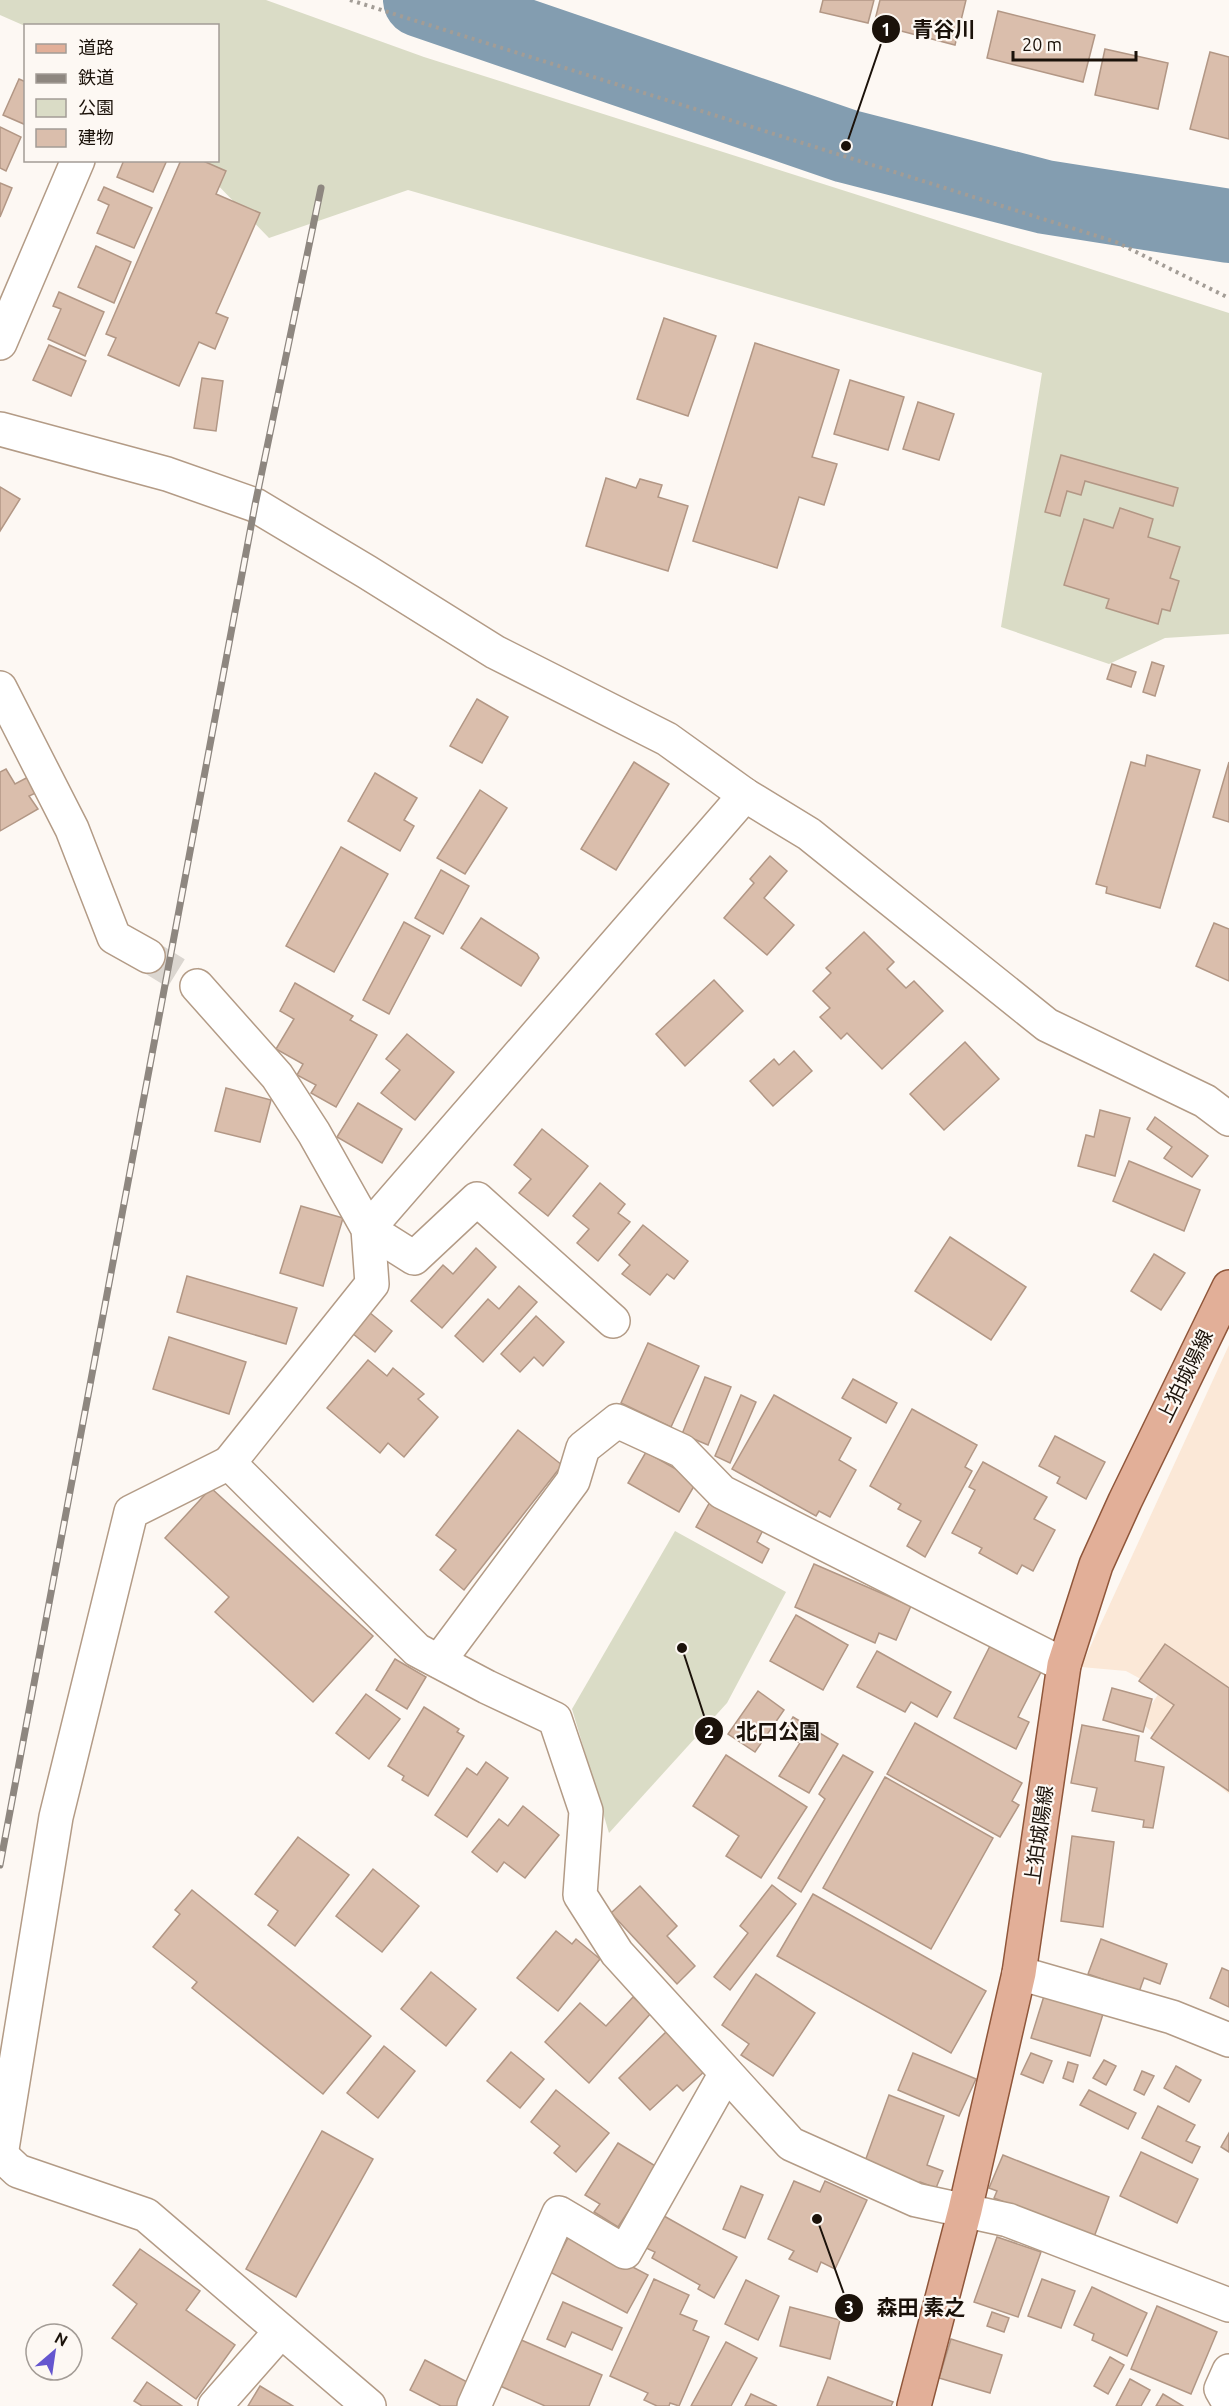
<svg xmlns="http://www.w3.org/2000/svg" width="1229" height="2406" font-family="Ubuntu,'Noto Sans JP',sans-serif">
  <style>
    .built { fill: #fbe8d7 }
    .green { fill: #dadcc6 }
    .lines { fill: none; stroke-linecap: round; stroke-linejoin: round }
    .river { stroke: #839db0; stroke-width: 74 }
    .building { fill: #dabeac; stroke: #b29785; stroke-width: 1.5 }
    .minor-tunnel { stroke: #dbd6d0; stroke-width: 33; stroke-dasharray: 33 16; stroke-linecap: butt }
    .minor-casing { stroke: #b39b86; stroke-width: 36 }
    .major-casing { stroke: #8f563a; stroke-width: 36 }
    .path { stroke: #a39d96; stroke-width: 4; stroke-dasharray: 3 4.5; stroke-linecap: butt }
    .minor { stroke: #fff; stroke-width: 33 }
    .major { stroke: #e2af98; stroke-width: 33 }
    .rail-casing { stroke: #8e8780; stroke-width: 7 }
    .rail { stroke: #fdf8f3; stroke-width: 4.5; stroke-dasharray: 14; stroke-linecap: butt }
    .labels { text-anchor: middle; stroke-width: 4.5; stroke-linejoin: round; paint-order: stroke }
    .street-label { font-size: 20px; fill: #1b120a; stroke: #fdf8f3 }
    .leader { fill: none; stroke: #1b120a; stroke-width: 2 }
    .callout-dot { fill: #1b120a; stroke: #fdf8f3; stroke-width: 2 }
    .mark-label { font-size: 18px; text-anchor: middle; font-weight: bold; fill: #fff }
    .callout-label { font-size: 21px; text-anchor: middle; font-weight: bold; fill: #1b120a; stroke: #fdf8f3; stroke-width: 4.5; stroke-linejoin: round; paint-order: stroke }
  </style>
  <rect width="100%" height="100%" fill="#fdf8f3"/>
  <path class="built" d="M 1229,1345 L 1229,1794 L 1140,1722 L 1161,1690 L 1126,1671 L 1081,1667 Z"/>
  <g class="green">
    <path d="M 0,0 L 266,0 L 424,57 L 1229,313 L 1229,634 L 1165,638 L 1109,664 L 1001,627 L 1042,373 L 408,190 L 269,238 L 208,175 L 204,161 L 218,160 L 218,26 L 25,26 L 0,15 Z"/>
    <path d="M 675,1531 L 786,1592 L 727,1703 L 609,1833 L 572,1709 Z"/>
  </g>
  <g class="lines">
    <path class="river" d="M 420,0 L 846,146 L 1045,197 L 1229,226"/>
  </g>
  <g class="building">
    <path d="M 823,0 L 874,0 L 868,23 L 820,12 Z"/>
    <path d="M 880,0 L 966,0 L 955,45 L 874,24 Z"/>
    <path d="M 998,11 L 1095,35 L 1083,82 L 987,58 Z"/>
    <path d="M 1105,49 L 1168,63 L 1158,109 L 1095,95 Z"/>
    <path d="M 1210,52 L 1229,57 L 1229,139 L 1190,129 Z"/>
    <path d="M 19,79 L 26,82 L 26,125 L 3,115 Z"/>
    <path d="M 0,127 L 21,137 L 6,171 L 0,168 Z"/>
    <path d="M 124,160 L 167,160 L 153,192 L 117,177 Z"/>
    <path d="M 181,160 L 201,160 L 226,171 L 216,194 L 260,213 L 216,313 L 228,318 L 215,349 L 199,342 L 179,386 L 108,355 L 116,338 L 106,334 Z"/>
    <path d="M 0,183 L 12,188 L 0,217 Z"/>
    <path d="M 104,187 L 152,208 L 134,248 L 97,233 L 109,205 L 98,200 Z"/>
    <path d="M 96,246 L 131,262 L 114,303 L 78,287 Z"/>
    <path d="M 59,292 L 104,312 L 85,356 L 48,339 L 61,309 L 53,306 Z"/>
    <path d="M 664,318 L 716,336 L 688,416 L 637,399 Z"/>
    <path d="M 755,343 L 839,370 L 812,457 L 837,464 L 824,505 L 799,497 L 777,568 L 693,541 Z"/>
    <path d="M 49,345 L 86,361 L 71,396 L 33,380 Z"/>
    <path d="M 202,378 L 223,381 L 216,431 L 194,428 Z"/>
    <path d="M 850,380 L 904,397 L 888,450 L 834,434 Z"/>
    <path d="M 918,402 L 954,414 L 939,460 L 903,449 Z"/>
    <path d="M 1061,455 L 1178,488 L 1173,506 L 1085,481 L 1081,495 L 1067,491 L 1060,516 L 1045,512 Z"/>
    <path d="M 606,478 L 636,488 L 640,479 L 662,485 L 658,497 L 688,506 L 668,571 L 586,546 Z"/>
    <path d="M 0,487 L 20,499 L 0,531 Z"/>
    <path d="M 1120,508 L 1153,519 L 1148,537 L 1180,547 L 1170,578 L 1179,581 L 1170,611 L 1162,609 L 1158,624 L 1106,608 L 1109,599 L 1064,585 L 1084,519 L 1113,528 Z"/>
    <path d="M 1152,662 L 1164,666 L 1155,696 L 1143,692 Z"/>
    <path d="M 1112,664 L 1136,672 L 1131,687 L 1107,679 Z"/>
    <path d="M 477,699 L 508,717 L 482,763 L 450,746 Z"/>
    <path d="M 1147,755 L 1200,770 L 1160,908 L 1106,893 L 1107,887 L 1096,884 L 1131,762 L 1145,766 Z"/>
    <path d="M 634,762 L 669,784 L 616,870 L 581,849 Z"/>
    <path d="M 1229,762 L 1229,822 L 1213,817 Z"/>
    <path d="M 6,769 L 15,784 L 30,776 L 40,791 L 29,796 L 38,809 L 0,831 L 0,772 Z"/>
    <path d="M 375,773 L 417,798 L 404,820 L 414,826 L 400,851 L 348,821 Z"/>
    <path d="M 480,790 L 507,808 L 465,874 L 437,858 Z"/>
    <path d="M 341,847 L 388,874 L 334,972 L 286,946 Z"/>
    <path d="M 770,856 L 787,871 L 764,898 L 794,925 L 767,955 L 724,918 L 754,883 L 750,879 Z"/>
    <path d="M 441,870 L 469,886 L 443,934 L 415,918 Z"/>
    <path d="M 481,918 L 537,954 L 539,958 L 521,986 L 461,948 Z"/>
    <path d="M 404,922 L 430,936 L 389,1014 L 363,1000 Z"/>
    <path d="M 1214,923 L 1229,929 L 1229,981 L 1196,966 Z"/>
    <path d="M 864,932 L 894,962 L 887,969 L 906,988 L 914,981 L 943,1011 L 882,1069 L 847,1033 L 841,1039 L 820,1017 L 830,1008 L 813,991 L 831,973 L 826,968 Z"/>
    <path d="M 714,980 L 743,1011 L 685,1066 L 656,1034 Z"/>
    <path d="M 295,983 L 353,1016 L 350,1020 L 377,1035 L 336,1107 L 311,1093 L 316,1085 L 297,1075 L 303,1064 L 276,1049 L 294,1019 L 280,1011 Z"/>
    <path d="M 407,1034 L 454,1072 L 415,1120 L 381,1093 L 400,1070 L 386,1059 Z"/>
    <path d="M 965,1042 L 999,1079 L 944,1130 L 910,1094 Z"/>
    <path d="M 794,1051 L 812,1071 L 773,1106 L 750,1081 L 774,1059 L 779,1065 Z"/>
    <path d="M 226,1088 L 271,1100 L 260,1142 L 215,1131 Z"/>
    <path d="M 358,1103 L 402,1129 L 382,1163 L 337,1137 Z"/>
    <path d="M 1100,1110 L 1130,1118 L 1115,1176 L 1078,1166 L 1086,1135 L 1094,1137 Z"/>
    <path d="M 1155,1117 L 1208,1156 L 1192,1177 L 1164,1158 L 1172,1147 L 1147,1129 Z"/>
    <path d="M 542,1129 L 588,1166 L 548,1216 L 519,1193 L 531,1179 L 514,1165 Z"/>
    <path d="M 1129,1161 L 1200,1190 L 1184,1231 L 1113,1201 Z"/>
    <path d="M 600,1183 L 625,1204 L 618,1213 L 630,1222 L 598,1261 L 577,1243 L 589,1229 L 573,1216 Z"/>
    <path d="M 301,1206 L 343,1218 L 323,1286 L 280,1273 Z"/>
    <path d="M 643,1225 L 688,1261 L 674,1279 L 667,1274 L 650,1295 L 622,1274 L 630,1265 L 619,1255 Z"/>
    <path d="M 950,1237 L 1026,1287 L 991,1340 L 915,1291 Z"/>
    <path d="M 476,1248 L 496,1267 L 442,1328 L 411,1301 L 443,1265 L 453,1274 Z"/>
    <path d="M 1154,1254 L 1185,1273 L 1161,1310 L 1131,1291 Z"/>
    <path d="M 187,1276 L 297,1308 L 286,1344 L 177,1312 Z"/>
    <path d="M 519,1286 L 537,1302 L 483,1362 L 455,1336 L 488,1299 L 499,1309 Z"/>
    <path d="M 369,1312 L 392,1331 L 375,1352 L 352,1333 Z"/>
    <path d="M 536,1316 L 564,1342 L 543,1366 L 534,1357 L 520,1372 L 501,1354 Z"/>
    <path d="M 169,1337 L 246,1362 L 229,1414 L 153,1389 Z"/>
    <path d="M 648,1343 L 699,1366 L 671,1427 L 621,1403 Z"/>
    <path d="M 368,1360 L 387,1376 L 393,1368 L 424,1394 L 418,1399 L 438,1417 L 404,1457 L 388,1443 L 380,1453 L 327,1408 Z"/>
    <path d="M 705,1377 L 731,1387 L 708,1445 L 682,1434 Z"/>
    <path d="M 853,1379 L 897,1403 L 886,1423 L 842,1398 Z"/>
    <path d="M 741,1395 L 756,1402 L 730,1463 L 715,1456 Z"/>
    <path d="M 774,1395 L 851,1438 L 839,1460 L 856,1470 L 830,1517 L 819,1511 L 816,1516 L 732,1469 Z"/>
    <path d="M 912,1409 L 977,1445 L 965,1467 L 972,1471 L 925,1557 L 907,1546 L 921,1521 L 898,1509 L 901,1504 L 870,1486 Z"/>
    <path d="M 518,1430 L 562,1465 L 464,1590 L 440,1570 L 456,1550 L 436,1535 Z"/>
    <path d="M 1055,1436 L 1105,1462 L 1086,1499 L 1057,1483 L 1060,1477 L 1039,1466 Z"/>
    <path d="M 646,1452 L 697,1481 L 679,1512 L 628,1483 Z"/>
    <path d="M 983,1462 L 1047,1497 L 1034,1519 L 1055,1530 L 1033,1571 L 1022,1565 L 1017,1574 L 979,1553 L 982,1548 L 952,1533 L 975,1490 L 969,1487 Z"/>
    <path d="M 211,1488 L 373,1636 L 313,1702 L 215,1612 L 229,1597 L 165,1538 Z"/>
    <path d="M 711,1500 L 764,1528 L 757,1542 L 769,1549 L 762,1563 L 696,1527 Z"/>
    <path d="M 814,1564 L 911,1606 L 896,1640 L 879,1633 L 875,1643 L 795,1607 Z"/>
    <path d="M 796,1615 L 848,1645 L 823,1690 L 770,1661 Z"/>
    <path d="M 1165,1644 L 1229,1688 L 1229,1791 L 1151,1738 L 1174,1705 L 1139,1681 Z"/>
    <path d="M 990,1646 L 1041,1672 L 1018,1717 L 1029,1722 L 1016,1749 L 954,1718 Z"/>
    <path d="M 877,1651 L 951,1692 L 937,1717 L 911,1702 L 905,1712 L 857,1687 Z"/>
    <path d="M 395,1659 L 426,1677 L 407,1709 L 376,1690 Z"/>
    <path d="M 1112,1688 L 1152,1699 L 1143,1732 L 1103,1720 Z"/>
    <path d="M 758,1691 L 784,1710 L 755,1752 L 728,1734 Z"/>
    <path d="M 366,1694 L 400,1719 L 369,1759 L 336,1733 Z"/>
    <path d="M 424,1707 L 459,1729 L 457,1732 L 464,1736 L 428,1796 L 402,1780 L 404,1776 L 388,1766 Z"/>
    <path d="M 793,1717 L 838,1744 L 809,1793 L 779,1776 L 800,1743 L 784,1733 Z"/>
    <path d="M 915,1723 L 1022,1783 L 1012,1801 L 1019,1805 L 1000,1837 L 887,1774 Z"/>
    <path d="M 1082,1725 L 1139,1736 L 1135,1761 L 1164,1767 L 1153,1828 L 1143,1827 L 1144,1820 L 1092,1811 L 1097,1788 L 1071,1783 Z"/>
    <path d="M 726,1755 L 807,1807 L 761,1878 L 726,1856 L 739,1836 L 693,1806 Z"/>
    <path d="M 843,1755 L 873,1772 L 801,1892 L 778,1878 L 825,1799 L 819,1794 Z"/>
    <path d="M 486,1762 L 508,1778 L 467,1837 L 435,1815 L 467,1768 L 477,1775 Z"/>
    <path d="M 885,1777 L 993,1838 L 931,1949 L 823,1888 Z"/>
    <path d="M 523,1806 L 559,1835 L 525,1878 L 504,1862 L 497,1872 L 472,1852 L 499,1819 L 508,1826 Z"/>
    <path d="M 1072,1836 L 1114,1842 L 1103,1927 L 1061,1921 Z"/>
    <path d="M 298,1837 L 349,1875 L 295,1946 L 268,1925 L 278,1911 L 255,1894 Z"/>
    <path d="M 373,1869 L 419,1906 L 382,1952 L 336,1916 Z"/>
    <path d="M 772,1885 L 796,1904 L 730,1990 L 714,1977 L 748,1933 L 740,1926 Z"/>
    <path d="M 640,1886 L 677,1926 L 667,1936 L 695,1966 L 677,1984 L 611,1913 Z"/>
    <path d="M 192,1890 L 371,2036 L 323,2094 L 192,1988 L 197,1982 L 153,1947 L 180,1914 L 175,1910 Z"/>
    <path d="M 813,1894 L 986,1991 L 951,2053 L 777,1956 Z"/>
    <path d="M 556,1931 L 572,1944 L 576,1939 L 600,1959 L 558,2011 L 517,1978 Z"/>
    <path d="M 1101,1939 L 1167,1964 L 1160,1984 L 1144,1978 L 1139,1992 L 1088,1974 Z"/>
    <path d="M 1222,1968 L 1229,1971 L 1229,2007 L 1210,1998 Z"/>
    <path d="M 431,1972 L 476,2009 L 446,2046 L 401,2009 Z"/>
    <path d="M 756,1974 L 815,2013 L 773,2076 L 741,2055 L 749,2044 L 722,2025 Z"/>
    <path d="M 1044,1996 L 1103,2014 L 1090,2056 L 1031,2038 Z"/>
    <path d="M 633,1997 L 651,2013 L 589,2083 L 545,2042 L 580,2003 L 606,2026 Z"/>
    <path d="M 668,2030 L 706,2070 L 683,2091 L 677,2085 L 650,2110 L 619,2078 Z"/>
    <path d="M 384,2046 L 415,2071 L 378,2118 L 347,2093 Z"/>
    <path d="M 511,2052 L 544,2079 L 520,2108 L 487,2081 Z"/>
    <path d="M 913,2053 L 976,2079 L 959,2116 L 898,2090 Z"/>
    <path d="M 1031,2053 L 1052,2061 L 1043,2083 L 1021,2074 Z"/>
    <path d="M 1104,2060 L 1116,2066 L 1106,2085 L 1093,2078 Z"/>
    <path d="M 1068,2062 L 1078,2065 L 1073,2082 L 1063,2078 Z"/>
    <path d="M 1176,2066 L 1201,2080 L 1189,2102 L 1164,2088 Z"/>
    <path d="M 1142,2071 L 1154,2076 L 1144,2095 L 1134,2090 Z"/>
    <path d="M 556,2090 L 609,2133 L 576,2172 L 554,2153 L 560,2146 L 531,2122 Z"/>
    <path d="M 1089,2090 L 1136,2113 L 1128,2129 L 1080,2105 Z"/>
    <path d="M 889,2095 L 944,2116 L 927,2165 L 943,2171 L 936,2188 L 920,2182 L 919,2185 L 864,2164 Z"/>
    <path d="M 1158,2106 L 1195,2125 L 1186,2141 L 1200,2147 L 1192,2163 L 1142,2138 Z"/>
    <path d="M 322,2131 L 373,2159 L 296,2297 L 246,2269 Z"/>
    <path d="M 1229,2133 L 1229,2152 L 1221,2147 Z"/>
    <path d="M 618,2143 L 657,2167 L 618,2227 L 594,2212 L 600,2204 L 585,2195 Z"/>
    <path d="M 1141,2152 L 1198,2179 L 1177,2223 L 1120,2196 Z"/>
    <path d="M 1003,2155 L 1109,2197 L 1094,2237 L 994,2198 L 997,2191 L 989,2188 Z"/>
    <path d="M 794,2181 L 820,2192 L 825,2181 L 867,2200 L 835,2269 L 821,2262 L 817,2272 L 789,2259 L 794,2251 L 768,2239 Z"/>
    <path d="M 741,2186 L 763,2195 L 745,2238 L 723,2229 Z"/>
    <path d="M 664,2216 L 737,2257 L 714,2298 L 698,2289 L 700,2285 L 652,2258 L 655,2252 L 646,2248 Z"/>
    <path d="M 570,2234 L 648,2275 L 627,2313 L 550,2272 Z"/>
    <path d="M 997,2237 L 1041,2252 L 1018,2317 L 974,2302 Z"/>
    <path d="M 140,2249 L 200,2291 L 186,2310 L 235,2345 L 196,2399 L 112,2338 L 137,2304 L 113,2285 Z"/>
    <path d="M 654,2279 L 689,2295 L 680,2314 L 697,2321 L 693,2330 L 709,2337 L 679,2406 L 670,2403 L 669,2406 L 657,2406 L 644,2400 L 648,2393 L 610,2376 Z"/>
    <path d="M 1042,2279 L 1075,2291 L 1061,2328 L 1028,2316 Z"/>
    <path d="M 746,2280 L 779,2296 L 758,2340 L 725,2324 Z"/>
    <path d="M 1092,2287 L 1147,2313 L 1127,2356 L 1092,2340 L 1094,2334 L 1074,2325 Z"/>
    <path d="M 563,2302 L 622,2328 L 612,2350 L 572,2332 L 565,2347 L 547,2339 Z"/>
    <path d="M 1157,2306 L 1217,2332 L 1191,2394 L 1131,2369 Z"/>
    <path d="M 790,2307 L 840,2320 L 830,2359 L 780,2346 Z"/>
    <path d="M 992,2312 L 1009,2318 L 1004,2332 L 987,2326 Z"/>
    <path d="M 519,2339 L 602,2375 L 589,2406 L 545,2406 L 498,2385 Z"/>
    <path d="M 951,2339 L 1002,2355 L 990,2393 L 939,2378 Z"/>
    <path d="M 726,2342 L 757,2358 L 731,2406 L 691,2406 Z"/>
    <path d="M 1110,2357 L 1124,2365 L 1108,2394 L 1094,2386 Z"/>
    <path d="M 425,2360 L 473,2385 L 462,2406 L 441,2406 L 410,2390 Z"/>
    <path d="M 828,2377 L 893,2402 L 891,2406 L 817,2406 Z"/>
    <path d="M 1130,2379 L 1150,2390 L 1141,2406 L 1116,2406 Z"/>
    <path d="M 147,2382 L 182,2406 L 142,2406 L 134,2401 Z"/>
    <path d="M 260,2386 L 293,2406 L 248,2406 Z"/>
    <path d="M 751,2394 L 777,2406 L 745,2406 Z"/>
    <path d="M 1163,2394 L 1183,2406 L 1156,2406 Z"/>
  </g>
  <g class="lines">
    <path class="minor-tunnel" d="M 148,956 L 197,986"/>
    <g class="minor-casing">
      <g id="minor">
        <path d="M 0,343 L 78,160"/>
        <path d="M 0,429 L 167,474 L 255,505 L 367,572 L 495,652 L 667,739 L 745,795 L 809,834 L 1047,1025 L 1205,1101 L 1229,1119"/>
        <path d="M 0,688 L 72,829 L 114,937 L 148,956"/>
        <path d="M 197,986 L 277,1076 L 314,1133 L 368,1229 L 372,1284 L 229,1463 L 417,1650 L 487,1687 L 555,1719 L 586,1811 L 580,1895 L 617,1953 L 791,2144 L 916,2200 L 1008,2220 L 1229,2305"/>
        <path d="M 613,1321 L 477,1199 L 414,1258 L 368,1229 L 745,795"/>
        <path d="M 439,1661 L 573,1481 L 583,1448 L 617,1421 L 682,1451 L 722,1492 L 1064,1665"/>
        <path d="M 1019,1973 L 1172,2017 L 1229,2040"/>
        <path d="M 0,2154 L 18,2171 L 146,2215 L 369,2406"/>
        <path d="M 1,2155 L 56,1817 L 131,1512 L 229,1463"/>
        <path d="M 1229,2371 L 1221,2389 L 1229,2403"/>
        <path d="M 215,2406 L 281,2331"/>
        <path d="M 474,2406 L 559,2213 L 625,2252 L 726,2073"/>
      </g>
    </g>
    <g class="major-casing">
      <path id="major" d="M 914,2406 L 965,2210 L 1019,1973 L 1064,1665 L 1096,1565 L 1125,1501 L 1229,1287"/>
    </g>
    <path class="path" d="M 350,0 L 1116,242 L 1229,298"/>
    <use href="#minor" class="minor"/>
    <use href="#major" class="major"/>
    <g class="rail-casing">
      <path id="rail" d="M 0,1865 L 255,505 L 321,188"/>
    </g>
    <use href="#rail" class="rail"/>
  </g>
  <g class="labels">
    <g class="street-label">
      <text transform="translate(1185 1376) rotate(-64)" y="7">上狛城陽線</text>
      <text transform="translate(1039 1835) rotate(-82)" y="7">上狛城陽線</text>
    </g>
  </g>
  <path class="leader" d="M846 146L886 29M682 1648L709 1731M817 2219L849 2308"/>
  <g class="callout-dot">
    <circle cx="846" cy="146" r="6"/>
    <circle cx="682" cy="1648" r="6"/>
    <circle cx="817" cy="2219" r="6"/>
    <circle cx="886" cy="29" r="15"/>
    <circle cx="709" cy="1731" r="15"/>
    <circle cx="849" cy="2308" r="15"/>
  </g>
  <g class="mark-label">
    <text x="886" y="36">1</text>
    <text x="709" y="1738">2</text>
    <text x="849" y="2314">3</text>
  </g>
  <g class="callout-label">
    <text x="944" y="37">青谷川</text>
    <text x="778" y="1739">北口公園</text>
    <text x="921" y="2315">森田 素之</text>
  </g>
  <rect x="24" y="24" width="195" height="138" fill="#fdf8f3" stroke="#a39c96" stroke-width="1.5"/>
  <rect x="36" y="44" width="30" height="9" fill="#e2af98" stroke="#a39c96" stroke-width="1.5"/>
  <text x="78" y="54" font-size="18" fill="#1b120a">道路</text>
  <rect x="36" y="74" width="30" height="9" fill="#8e8780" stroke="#a39c96" stroke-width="1.5"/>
  <text x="78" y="84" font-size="18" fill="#1b120a">鉄道</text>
  <rect x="36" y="99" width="30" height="18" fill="#dadcc6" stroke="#a39c96" stroke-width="1.5"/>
  <text x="78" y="114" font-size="18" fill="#1b120a">公園</text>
  <rect x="36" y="129" width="30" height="18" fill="#dabeac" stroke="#a39c96" stroke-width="1.5"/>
  <text x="78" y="144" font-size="18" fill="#1b120a">建物</text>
  <g transform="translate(54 2352) rotate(29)"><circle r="28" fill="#fdf8f3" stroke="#a39c96" stroke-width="1.5"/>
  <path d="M0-4.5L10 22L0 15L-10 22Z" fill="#6556cf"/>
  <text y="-9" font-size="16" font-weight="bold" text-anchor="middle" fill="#1b120a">N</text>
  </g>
  <path d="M1013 51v9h123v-9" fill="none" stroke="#1b120a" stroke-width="3"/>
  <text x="1022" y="51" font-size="18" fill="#1b120a" stroke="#fdf8f3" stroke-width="4.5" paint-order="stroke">20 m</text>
</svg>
